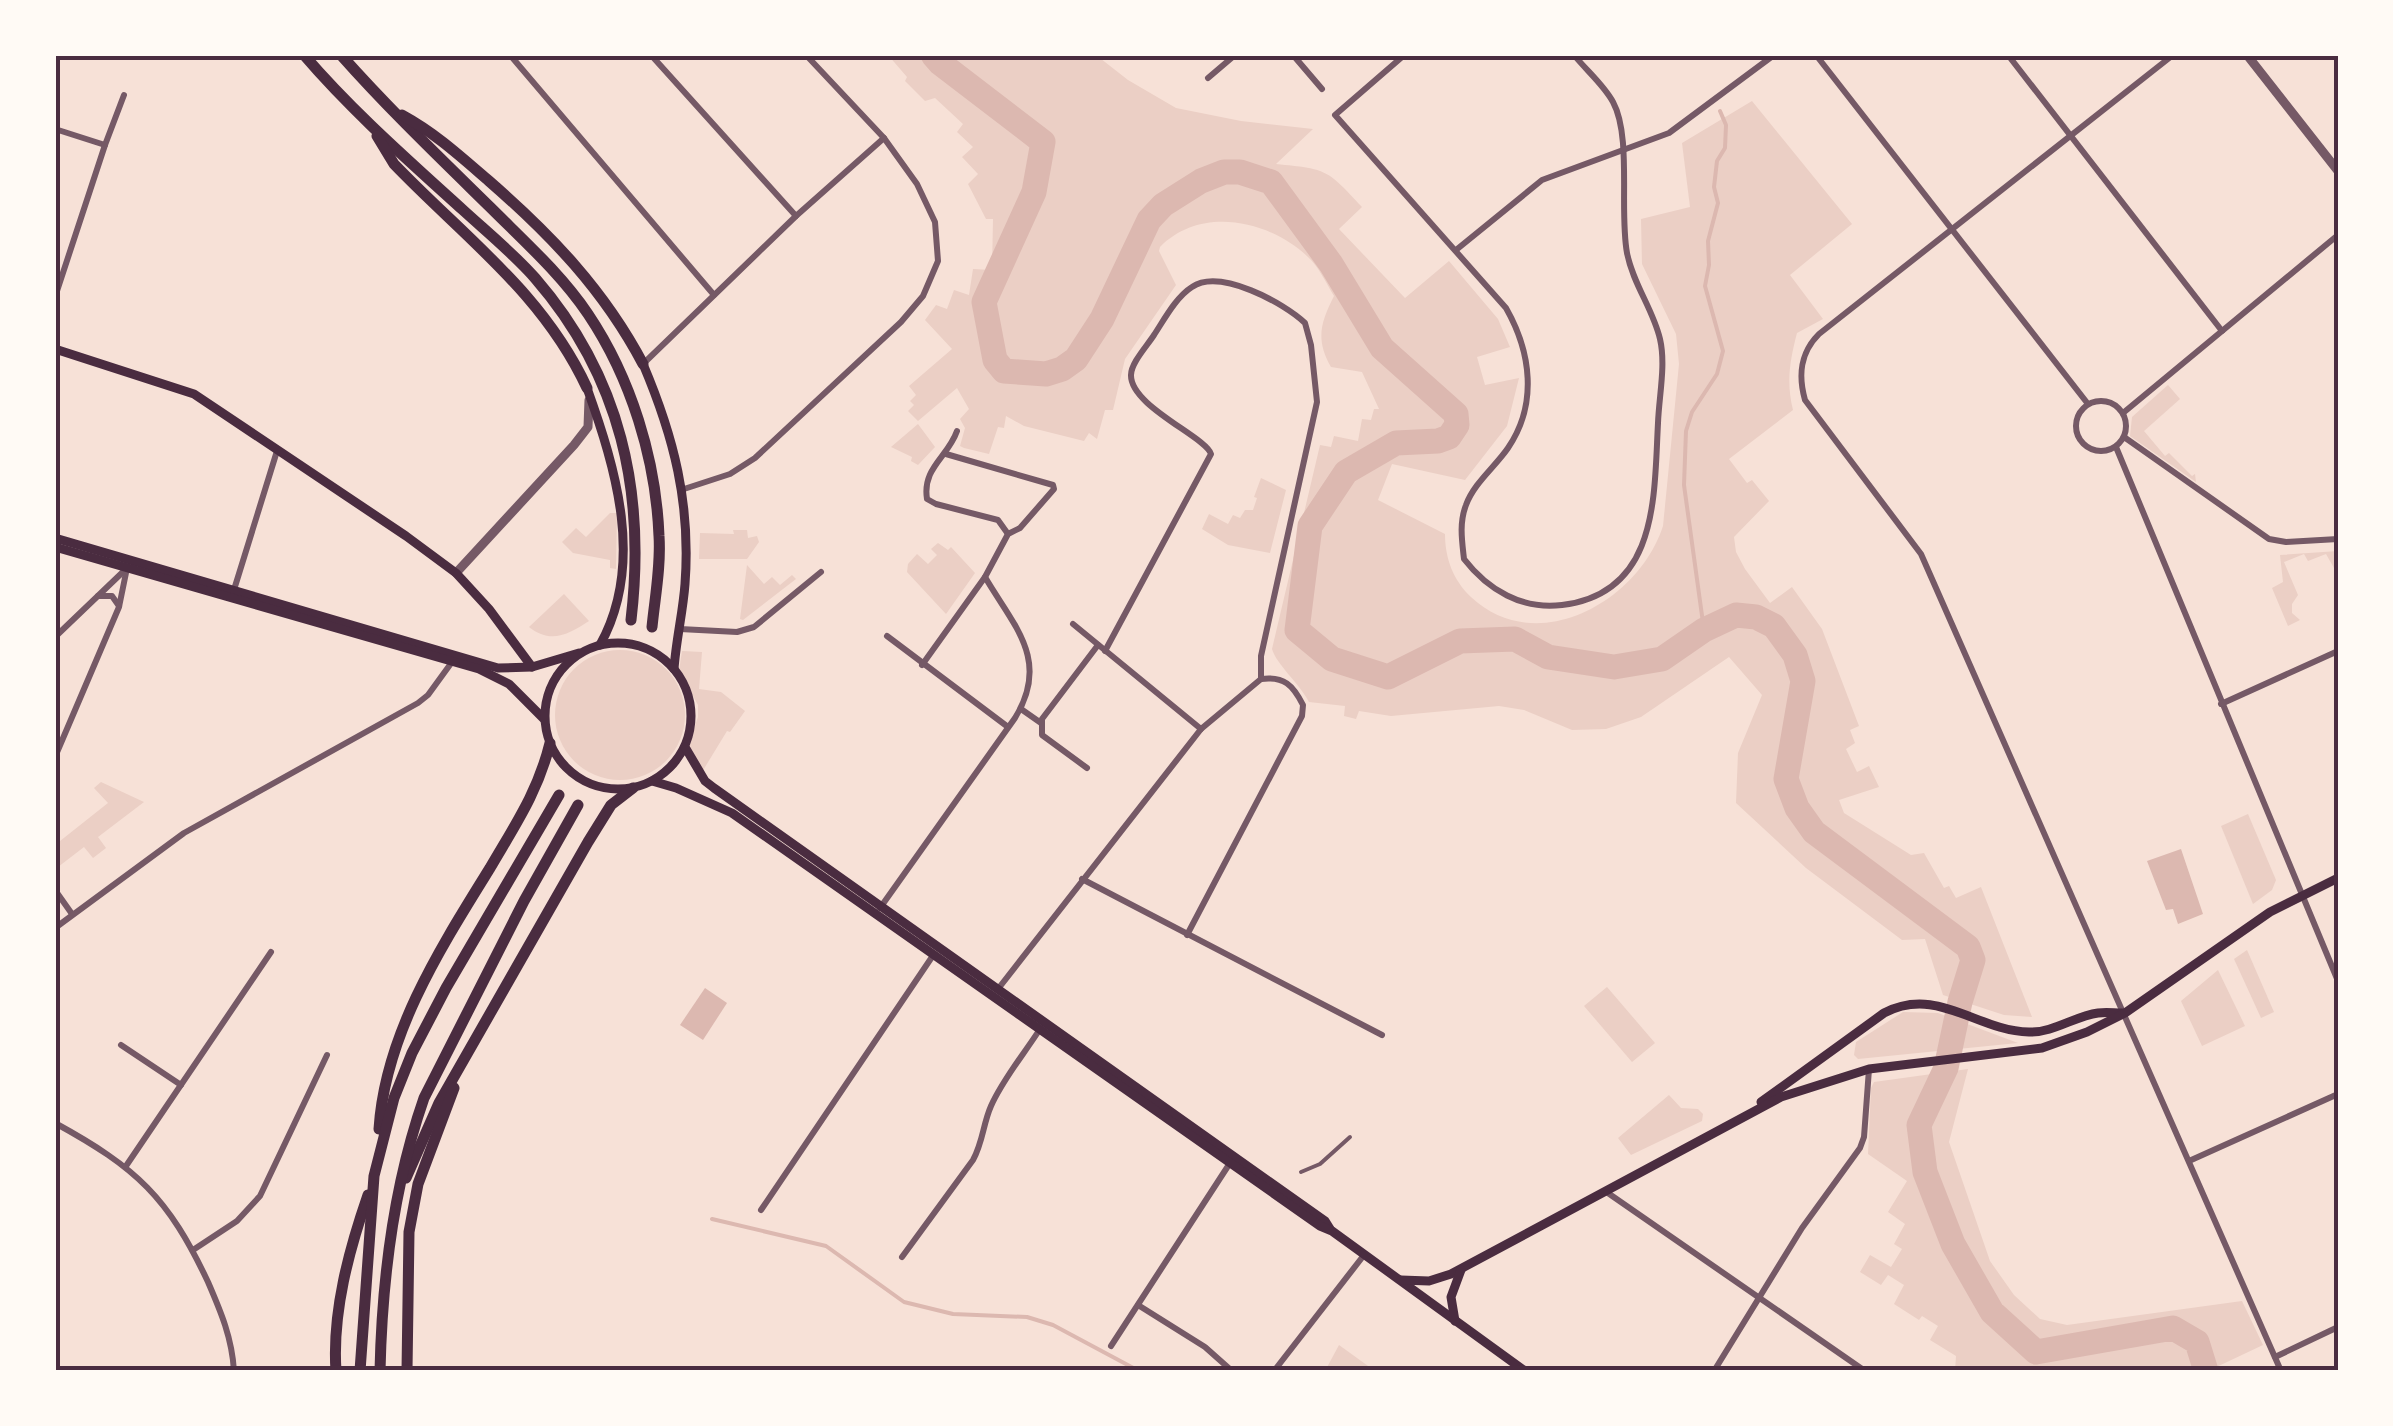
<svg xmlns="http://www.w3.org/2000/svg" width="2393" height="1426" font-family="Ubuntu,sans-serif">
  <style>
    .green { fill: #ebcfc5 }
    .water { fill: #dcb8b0 }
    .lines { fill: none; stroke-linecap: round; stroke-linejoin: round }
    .stream { stroke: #dcb8b0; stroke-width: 4 }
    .river { stroke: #dcb8b0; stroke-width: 25 }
    .service { stroke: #755966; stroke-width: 4 }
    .minor { stroke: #755966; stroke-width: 6 }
    .tertiary { stroke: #755966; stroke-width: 9 }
    .secondary { stroke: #4a2c40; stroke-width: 9 }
    .trunk { stroke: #4a2c40; stroke-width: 11 }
    .neatline { fill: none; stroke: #4a2c40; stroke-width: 4 }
  </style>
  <rect width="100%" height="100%" fill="#f7e1d7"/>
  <g class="green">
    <path d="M 888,55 L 1096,55 L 1128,80 L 1176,108 L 1241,121 L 1313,129 L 1276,164 C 1327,169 1327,169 1362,207 L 1339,229 L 1405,298 L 1449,261 L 1498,319 L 1510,347 L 1477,357 L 1485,385 L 1519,378 L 1507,426 L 1465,480 L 1392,464 L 1378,500 L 1445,534 C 1445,558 1453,580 1471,597 C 1537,659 1639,601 1663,526 L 1679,364 L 1676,334 L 1642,264 L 1641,219 L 1690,207 L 1682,143 L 1752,101 L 1852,224 L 1790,275 L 1823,319 L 1797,333 C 1790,360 1786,382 1793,410 L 1729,459 L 1747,483 L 1752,480 L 1769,501 L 1734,537 L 1736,552 L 1745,569 L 1770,603 L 1792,587 L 1822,629 L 1859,726 L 1850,730 L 1855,743 L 1846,749 L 1857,772 L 1869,766 L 1879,787 L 1839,800 L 1844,813 L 1911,855 L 1924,853 L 1944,888 L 1949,886 L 1956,898 L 1981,887 L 2032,1017 L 2004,1015 L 1943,995 L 1925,939 L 1902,940 L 1806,868 L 1736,803 L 1738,753 L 1762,695 L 1729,657 L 1641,717 L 1606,729 L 1572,730 L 1524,710 L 1499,706 L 1391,716 L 1359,711 L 1356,719 L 1344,716 L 1345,706 L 1309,702 C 1300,684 1276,664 1272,649 L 1320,445 L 1331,447 L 1334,436 L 1358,441 L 1362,419 L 1371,420 L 1374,409 L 1379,409 L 1362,372 L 1331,367 C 1315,339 1321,322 1334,296 C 1326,283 1319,267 1308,257 C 1268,219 1200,206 1160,247 L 1159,251 L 1176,285 L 1125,359 L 1113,410 L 1105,410 L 1097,439 L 1089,433 L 1084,441 L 1024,426 L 1006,416 L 1004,428 L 998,427 L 989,454 L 964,448 L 960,446 L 965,428 L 960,419 L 969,409 L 957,388 L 918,421 L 908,411 L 914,405 L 910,401 L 916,395 L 909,386 L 952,349 L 925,320 L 936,305 L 947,309 L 954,290 L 969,295 L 973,269 L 992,270 L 993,219 L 986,219 L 968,184 L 978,174 L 962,157 L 973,147 L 957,132 L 963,124 L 935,98 L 925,101 L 905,81 L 907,77 Z"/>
    <path d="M 2168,385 L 2180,399 L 2144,431 L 2165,456 L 2169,453 L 2192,476 L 2195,474 L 2196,482 L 2130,436 L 2132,417 Z"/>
    <path d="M 918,424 L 935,447 L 918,465 L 911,461 L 912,457 L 891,447 Z"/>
    <path d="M 1261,478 L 1286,490 L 1270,553 L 1228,545 L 1202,529 L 1209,514 L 1228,524 L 1233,515 L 1240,518 L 1245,510 L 1253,510 L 1257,498 L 1254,497 Z"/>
    <path d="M 610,513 L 617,513 L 616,569 L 610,568 L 610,560 L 573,553 L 562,542 L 576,528 L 586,537 Z"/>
    <path d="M 733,530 L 747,530 L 748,538 L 757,536 L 759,542 L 747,559 L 699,559 L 700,533 L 734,534 Z"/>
    <path d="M 938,543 L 948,550 L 951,547 L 975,573 L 946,614 L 907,572 L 908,564 L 917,554 L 928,564 L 937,555 L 931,549 Z"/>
    <path d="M 2338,551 L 2338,575 L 2326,554 L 2308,561 L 2304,554 L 2284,562 L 2298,595 L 2292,604 L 2292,613 L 2300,620 L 2288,626 L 2272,588 L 2283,582 L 2280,555 Z"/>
    <path d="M 747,565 L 764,584 L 772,577 L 780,585 L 792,575 L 796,579 L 743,620 L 740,619 Z"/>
    <path d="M 564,594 L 589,621 C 568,635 550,644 529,627 Z"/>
    <circle cx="620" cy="715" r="65"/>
    <path d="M 682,651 L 702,652 L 699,689 L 721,692 L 745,711 L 730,732 L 727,731 L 702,772 L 687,749 L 698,717 L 698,705 L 679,671 Z"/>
    <path d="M 101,782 L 144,802 L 98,837 L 106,848 L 93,858 L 84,847 L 58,867 L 55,845 L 108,803 L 94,788 Z"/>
    <path d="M 2248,814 L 2276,880 L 2272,890 L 2253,904 L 2221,826 Z"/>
    <path d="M 2247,950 L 2274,1012 L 2261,1018 L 2234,959 Z"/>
    <path d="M 2218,970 L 2245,1026 L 2202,1046 L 2181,1001 Z"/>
    <path d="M 1607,987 L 1655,1043 L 1632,1062 L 1584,1006 Z"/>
    <path d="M 1903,1012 L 1938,1013 L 2018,1043 L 1858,1059 L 1854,1055 L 1856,1042 Z"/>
    <path d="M 1968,1069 L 1949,1142 L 1990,1261 L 2014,1295 L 2040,1319 L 2067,1325 L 2242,1301 L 2263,1345 L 2208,1371 L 2162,1371 L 2159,1368 L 2144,1371 L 1955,1371 L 1956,1356 L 1930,1340 L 1938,1326 L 1922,1316 L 1919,1320 L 1894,1304 L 1904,1285 L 1888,1275 L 1881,1285 L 1860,1272 L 1870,1255 L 1891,1267 L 1902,1249 L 1894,1244 L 1905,1224 L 1888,1212 L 1907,1181 L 1868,1154 L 1871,1088 L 1874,1082 Z"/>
    <path d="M 1669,1095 L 1681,1108 L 1698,1109 L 1703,1114 L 1702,1121 L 1631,1155 L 1618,1138 Z"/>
    <path d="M 1339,1345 L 1375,1371 L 1325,1371 Z"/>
  </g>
  <g class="water">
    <path d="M 2181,849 L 2203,914 L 2178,924 L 2173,909 L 2166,910 L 2147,861 Z"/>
    <path d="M 705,988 L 727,1003 L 703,1040 L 680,1025 Z"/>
  </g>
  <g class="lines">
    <g class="stream">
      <path d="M 1704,630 L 1684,485 L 1686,431 L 1692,412 L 1717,374 L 1723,351 L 1705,286 L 1709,265 L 1708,241 L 1718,203 L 1714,187 L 1717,161 L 1725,148 L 1726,125 L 1720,111"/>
      <path d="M 712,1219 L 826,1246 L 904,1302 L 953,1314 L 1027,1317 L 1053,1325 L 1139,1371"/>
      <path d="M 1182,1371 L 1200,1368"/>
    </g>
    <path class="river" d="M 933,55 L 940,63 L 1043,142 L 1034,192 L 984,302 L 995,360 L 1004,371 L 1046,374 L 1062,369 L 1076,359 L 1102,319 L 1149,220 L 1163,205 L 1201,181 L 1224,172 L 1240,172 L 1271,182 L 1331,264 L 1382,348 L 1456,414 L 1457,425 L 1449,437 L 1438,441 L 1396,443 L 1346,472 L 1310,526 L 1297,630 L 1332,659 L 1388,677 L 1460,641 L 1515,639 L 1548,657 L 1614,667 L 1662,659 L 1704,630 L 1736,615 L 1756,617 L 1774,626 L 1795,655 L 1803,681 L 1786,779 L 1797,808 L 1814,832 L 1968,947 L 1973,960 L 1960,1002 L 1946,1068 L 1919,1125 L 1925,1172 L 1953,1244 L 1992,1312 L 2036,1352 L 2173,1328 L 2197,1342 L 2206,1371"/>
    <path class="service" d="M 1301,1172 L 1320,1164 L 1350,1137"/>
    <g class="minor">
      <path d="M 510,55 L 714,295"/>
      <path d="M 651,55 L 796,216"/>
      <path d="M 1293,55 L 1322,89"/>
      <path d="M 1816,55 L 2088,404"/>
      <path d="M 2008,55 L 2222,331"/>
      <path d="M 2173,55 L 1819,334 C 1800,353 1798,375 1805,400 L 1921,554 L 2281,1371"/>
      <path d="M 1402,57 L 1335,115 L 1506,308 C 1531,352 1538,404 1508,448 C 1495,467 1474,483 1466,505 C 1459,523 1462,541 1464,559 C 1488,590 1522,610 1562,605 C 1659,593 1654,496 1658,423 C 1659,396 1666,365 1660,339 C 1653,309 1633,284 1627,253 C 1619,211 1632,137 1613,102 C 1604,85 1586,70 1574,55"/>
      <path d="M 1208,78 L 1235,55"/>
      <path d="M 55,129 L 105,145"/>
      <path d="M 1456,250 L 1542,180 L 1669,133 L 1774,55"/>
      <path d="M 55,297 L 105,145 L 124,95"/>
      <path d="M 644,363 L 796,216 L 884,138"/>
      <circle cx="2101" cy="426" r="25"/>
      <path d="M 2123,413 L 2338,235"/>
      <path d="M 957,431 C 948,457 922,468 927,499 L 936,504 L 998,520 L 1008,534"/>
      <path d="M 2124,437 L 2269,539 L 2286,542 L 2338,539"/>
      <path d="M 2116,447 L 2338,981"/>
      <path d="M 684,489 L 730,474 L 755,458 L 901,322 L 923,296 L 938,261 L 935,222 L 917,184 L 884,138 L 806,55"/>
      <path d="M 233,593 L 277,451"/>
      <path d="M 98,596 L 112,596 L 119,606"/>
      <path d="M 1073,624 L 1201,729"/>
      <path d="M 680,629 L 737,632 L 754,627 L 821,572"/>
      <path d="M 887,636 L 1008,727"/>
      <path d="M 55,637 L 126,569"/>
      <path d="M 922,665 L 985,577 L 1008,534 L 1020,528 L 1054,489 L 1053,485 L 946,454"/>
      <path d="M 2221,704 L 2338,651"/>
      <path d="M 1021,709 L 1041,723"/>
      <path d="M 55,757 L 119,607 L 127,568"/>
      <path d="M 1087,768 L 1042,735 L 1042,719 L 1098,645"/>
      <path d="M 1082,879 L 1382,1035"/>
      <path d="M 55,890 L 72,914"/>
      <path d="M 880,908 L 1015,718 C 1051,660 1013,625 985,577"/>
      <path d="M 55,928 L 184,833 L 418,703 L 428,695 L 452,662"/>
      <path d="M 1187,935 L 1302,716 L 1303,705 C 1293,685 1284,676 1261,679"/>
      <path d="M 998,989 L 1201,729 L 1261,679 L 1261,656 L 1317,402 L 1311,345 L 1305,323 C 1284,303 1220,268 1192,287 C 1176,297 1164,320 1154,335 C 1147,346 1131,363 1131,375 C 1130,406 1206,437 1211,454 L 1105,651"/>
      <path d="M 121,1045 L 181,1085"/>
      <path d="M 55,1123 C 137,1168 168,1197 208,1282 C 221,1312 232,1338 234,1371"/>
      <path d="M 2189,1161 L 2338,1094"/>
      <path d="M 126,1166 L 271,952"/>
      <path d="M 1605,1191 L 1865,1371"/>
      <path d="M 761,1210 L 934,954"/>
      <path d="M 193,1250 L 237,1221 L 260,1196 L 327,1055"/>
      <path d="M 902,1257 L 973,1160 C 983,1142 983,1124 991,1106 C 1003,1079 1024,1054 1040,1029"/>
      <path d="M 1138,1305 L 1205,1347 L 1232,1371"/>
      <path d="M 1111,1346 L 1230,1163"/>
      <path d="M 2275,1357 L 2338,1327"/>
      <path d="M 1274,1371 L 1364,1255"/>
      <path d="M 1714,1371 L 1802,1228 L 1860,1148 L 1864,1137 L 1869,1069"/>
    </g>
    <g class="tertiary">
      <path d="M 1400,55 L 1404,55"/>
      <path d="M 2247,55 L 2338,171"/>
      <path d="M 456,573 L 574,445 L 588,427 L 589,400"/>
    </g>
    <g class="secondary">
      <path d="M 55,349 L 194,394 L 406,536 L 456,573 L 489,609 L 532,667"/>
      <path d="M 643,364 C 674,437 691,504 685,584 C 683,612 676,640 674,669"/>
      <path d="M 587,388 C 616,469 645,564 600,645"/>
      <path d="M 55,538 L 498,668 L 532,667 L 579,653"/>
      <path d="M 55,547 L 479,669 L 509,684 L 544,719"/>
      <circle cx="618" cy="716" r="73"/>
      <path d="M 685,747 L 705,781 L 714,788 L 1325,1221 L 1330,1229"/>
      <path d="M 652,781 L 676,788 L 732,813 L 1320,1226 L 1332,1231 L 1525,1371"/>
      <path d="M 1761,1102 L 1884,1013 C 1937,985 1977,1031 2029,1032 C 2053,1033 2075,1016 2098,1013 C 2106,1012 2114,1013 2122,1013"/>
      <path d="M 1401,1280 L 1429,1281 L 1451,1274 L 1781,1097 L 1869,1069 L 2042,1048 L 2087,1032 L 2125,1013 L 2270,912 L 2338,878"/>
      <path d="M 1455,1321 L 1451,1297 L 1461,1270"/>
    </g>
    <g class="trunk">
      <path d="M 304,55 C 352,111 408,160 463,210 C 487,232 513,253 535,278 C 621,377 646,492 631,620"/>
      <path d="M 341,55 C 388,108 439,157 490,207 C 524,241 561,274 588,314 C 631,378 656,459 659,536 C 661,566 655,597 652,627"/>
      <path d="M 402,115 C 435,133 460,156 489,181 C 551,235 604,290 643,364"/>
      <path d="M 377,136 L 394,164 C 464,237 543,293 587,388"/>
      <path d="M 379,1129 C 385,1034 441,947 490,868 C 515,825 538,792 550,743"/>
      <path d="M 406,1178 L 439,1103 L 588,842 L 611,805 L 633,788"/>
      <path d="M 336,1371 C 332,1312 349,1250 368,1195"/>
      <path d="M 360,1371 L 374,1176 L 394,1098 L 412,1053 L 446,988 L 559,795"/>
      <path d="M 380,1371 C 382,1280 394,1184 424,1098 L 524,901 L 578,805"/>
      <path d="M 407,1371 L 409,1232 L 418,1184 L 454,1088"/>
    </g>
  </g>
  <rect width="2393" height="1426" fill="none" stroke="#fffaf5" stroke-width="115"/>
  <rect x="58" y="58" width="2278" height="1310" class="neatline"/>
</svg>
